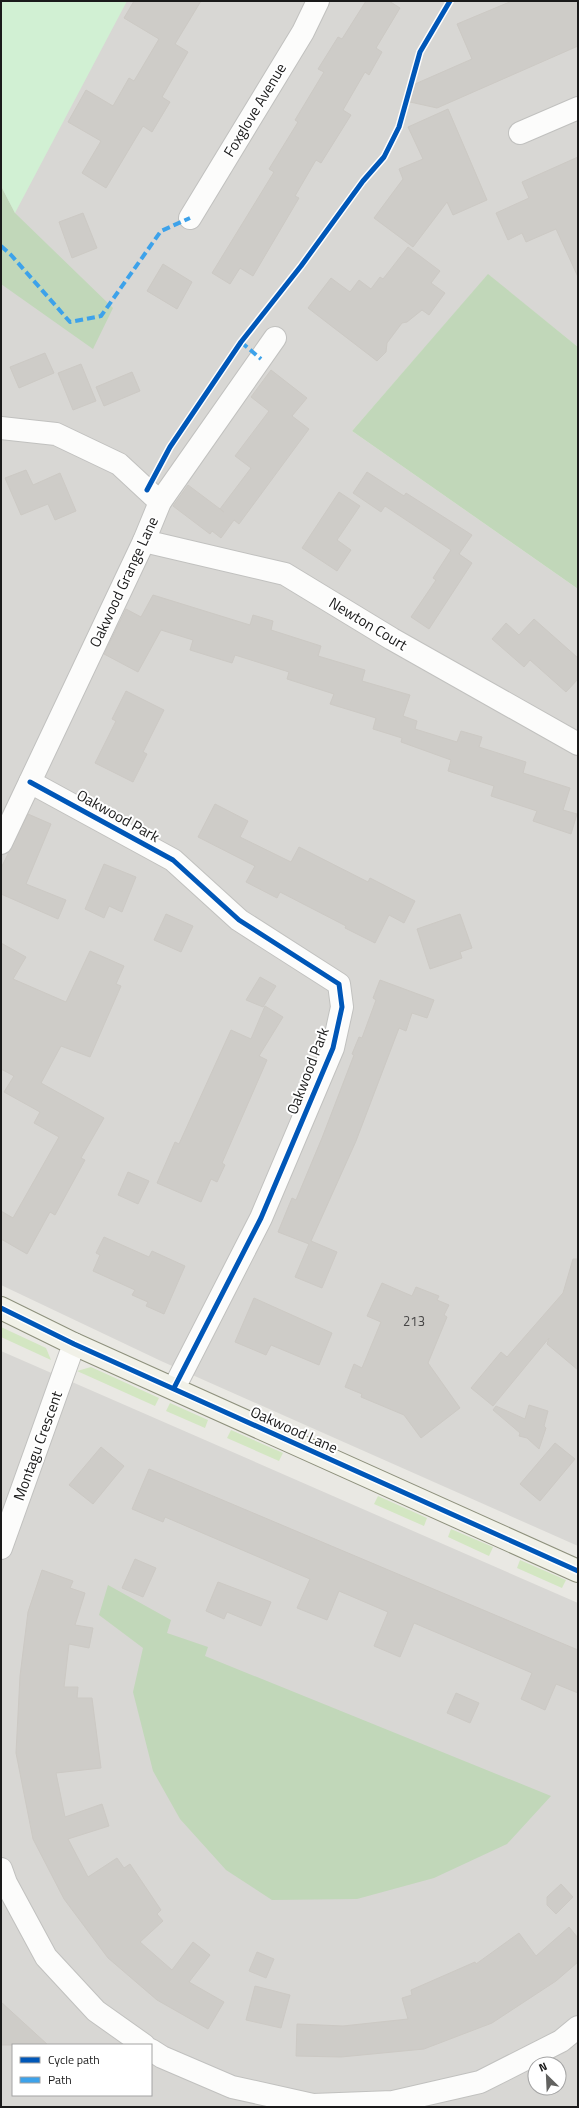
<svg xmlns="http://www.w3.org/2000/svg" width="579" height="2108" font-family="'Titillium Web',sans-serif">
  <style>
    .residential { fill: #d8d7d4; fill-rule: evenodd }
    .grass { fill: #d3e6c2 }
    .forest { fill: #c1d7b9 }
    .park { fill: #d1f0d3 }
    .building { fill: #ceccc8; stroke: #ccc9c4 }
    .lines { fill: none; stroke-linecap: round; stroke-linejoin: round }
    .street-casing { stroke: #c1c1bf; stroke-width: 24 }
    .secondary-casing { stroke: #8e917d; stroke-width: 24 }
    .street { stroke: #fcfcfb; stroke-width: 22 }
    .secondary { stroke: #f1f1e8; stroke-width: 22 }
    .quiet { stroke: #3da2ea; stroke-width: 4; stroke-dasharray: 8 4; stroke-linecap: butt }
    .cycleway-casing { stroke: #fff; stroke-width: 8 }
    .cycleway { stroke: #0057b8; stroke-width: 5 }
    .labels { text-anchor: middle; stroke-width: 4; stroke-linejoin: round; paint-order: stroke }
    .number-label { font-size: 13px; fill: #474646 }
    .street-label { font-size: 15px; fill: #1a1a1a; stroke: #fff }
  </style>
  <rect width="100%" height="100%" fill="#e9e8e3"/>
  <g class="residential">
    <path d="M 1,1 L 578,1 L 578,347 L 488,275 L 352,431 L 578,589 L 578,1546 L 161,1361 L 1,1285 Z"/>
    <path d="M 1,1351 L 578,1603 L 578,2107 L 1,2107 ZM 13,2045 L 151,2045 L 151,2095 L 13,2095 ZM 535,2064 L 559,2064 L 559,2088 L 535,2088 Z"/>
  </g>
  <g class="grass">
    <path d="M 1,1327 L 46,1348 L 51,1360 L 1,1337 Z"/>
    <path d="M 91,1367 L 159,1398 L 155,1406 L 77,1371 Z"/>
    <path d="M 170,1403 L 208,1420 L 205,1428 L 166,1411 Z"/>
    <path d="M 231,1430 L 283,1453 L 279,1461 L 227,1438 Z"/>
    <path d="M 378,1496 L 427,1518 L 424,1526 L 374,1504 Z"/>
    <path d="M 451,1529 L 493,1547 L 489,1556 L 448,1537 Z"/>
    <path d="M 520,1560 L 566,1580 L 562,1588 L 517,1568 Z"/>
  </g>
  <g class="forest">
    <path d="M 1,186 L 15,213 L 113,308 L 93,349 L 1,284 Z"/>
    <path d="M 488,274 L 578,347 L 578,589 L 352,431 Z"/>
    <path d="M 108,1585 L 171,1620 L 167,1633 L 208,1647 L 205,1656 L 551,1796 L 507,1844 L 434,1878 L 357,1899 L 272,1900 L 226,1870 L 180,1819 L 153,1771 L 133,1692 L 143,1648 L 99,1615 Z"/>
  </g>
  <path class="park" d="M 1,1 L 127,1 L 15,213 L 1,186 Z"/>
  <g class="building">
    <path d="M 134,1 L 201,1 L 175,44 L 188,52 L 162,97 L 170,102 L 152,132 L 143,126 L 106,188 L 82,173 L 101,141 L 68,122 L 86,90 L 113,106 L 129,78 L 134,81 L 159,39 L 124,18 Z"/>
    <path d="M 366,1 L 389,1 L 400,8 L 376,48 L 382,52 L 369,75 L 365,72 L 343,110 L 351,115 L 321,163 L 316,160 L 295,196 L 299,198 L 253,276 L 240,268 L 230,284 L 212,273 L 274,172 L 269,169 L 298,122 L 295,120 L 324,72 L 318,69 L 338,37 L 342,39 Z"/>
    <path d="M 512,1 L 578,1 L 578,46 L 437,108 L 410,102 L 415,84 L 472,59 L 457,24 Z"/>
    <path d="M 448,109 L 487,200 L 453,215 L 447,202 L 413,247 L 374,218 L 403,179 L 399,169 L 423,159 L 408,127 Z"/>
    <path d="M 578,157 L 578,277 L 556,229 L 526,242 L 522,233 L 508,240 L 496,213 L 529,198 L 522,182 Z"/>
    <path d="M 83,213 L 97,248 L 72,258 L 59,222 Z"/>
    <path d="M 408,247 L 440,271 L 431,283 L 445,293 L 429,315 L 422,310 L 407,322 L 402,323 L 387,343 L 386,352 L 377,361 L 308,308 L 331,278 L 350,292 L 359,280 L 371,289 L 380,277 L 383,279 Z"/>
    <path d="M 163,264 L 192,282 L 177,309 L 147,291 Z"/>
    <path d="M 45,353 L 54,373 L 19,388 L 10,367 Z"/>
    <path d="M 81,364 L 96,401 L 73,410 L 58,373 Z"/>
    <path d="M 271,370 L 307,398 L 292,416 L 309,429 L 239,524 L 234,520 L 221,538 L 212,531 L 210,534 L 173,506 L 188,485 L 224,512 L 220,509 L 251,468 L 235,456 L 269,411 L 251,397 Z"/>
    <path d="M 132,372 L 140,391 L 104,406 L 96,387 Z"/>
    <path d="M 26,470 L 33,485 L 60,473 L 76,511 L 55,520 L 48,504 L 21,515 L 5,478 Z"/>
    <path d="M 367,472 L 404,496 L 406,493 L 472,535 L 459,554 L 472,563 L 429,629 L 411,617 L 436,580 L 433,578 L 451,550 L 385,506 L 381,512 L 353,493 Z"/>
    <path d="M 339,492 L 360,506 L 337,540 L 351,550 L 337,571 L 302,548 Z"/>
    <path d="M 153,595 L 250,625 L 253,615 L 273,621 L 271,630 L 321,646 L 318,656 L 365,670 L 362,681 L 410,695 L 403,716 L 417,721 L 415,729 L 457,742 L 461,731 L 482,737 L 479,747 L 526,762 L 523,773 L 570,788 L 563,810 L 577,814 L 571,834 L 533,821 L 537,811 L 491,796 L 494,786 L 448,771 L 451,760 L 401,742 L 402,738 L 373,729 L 376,718 L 330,704 L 334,694 L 287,679 L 289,672 L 235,655 L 232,663 L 190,650 L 193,640 L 161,630 L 138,672 L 104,654 L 126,609 L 141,617 Z"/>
    <path d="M 534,619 L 578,658 L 578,679 L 566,692 L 530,660 L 524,667 L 492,639 L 506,623 L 519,635 Z"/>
    <path d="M 126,691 L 164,710 L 143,752 L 147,754 L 133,782 L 95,763 L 116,721 L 112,719 Z"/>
    <path d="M 215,804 L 248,821 L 240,837 L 291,862 L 299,847 L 368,882 L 370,878 L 415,901 L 404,923 L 389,915 L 375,943 L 345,928 L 346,926 L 280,892 L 277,898 L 246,882 L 255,866 L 198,837 Z"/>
    <path d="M 28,814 L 51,824 L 26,884 L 66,900 L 58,919 L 1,894 L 1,868 Z"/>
    <path d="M 104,864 L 136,877 L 122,912 L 109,906 L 104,918 L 85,909 Z"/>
    <path d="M 166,914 L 193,926 L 181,952 L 154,940 Z"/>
    <path d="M 460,914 L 472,948 L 460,952 L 462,958 L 430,969 L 417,929 Z"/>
    <path d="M 1,943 L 26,957 L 13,979 L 66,1002 L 90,951 L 124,966 L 116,984 L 121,986 L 90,1057 L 61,1046 L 41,1083 L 104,1118 L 81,1158 L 85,1160 L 55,1215 L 50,1212 L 27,1254 L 1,1239 L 1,1211 L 13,1218 L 59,1137 L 34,1123 L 40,1112 L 4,1092 L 14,1076 L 1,1069 Z"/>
    <path d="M 260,977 L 276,986 L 263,1007 L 246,1000 Z"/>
    <path d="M 380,980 L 434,1000 L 427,1018 L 412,1013 L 406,1031 L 399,1028 L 356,1141 L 311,1241 L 337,1252 L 322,1288 L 295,1277 L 309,1244 L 278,1232 L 292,1198 L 296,1200 L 322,1138 L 354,1055 L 352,1054 L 359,1037 L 362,1038 L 376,1000 L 373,998 Z"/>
    <path d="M 265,1006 L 283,1017 L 259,1056 L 267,1060 L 222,1163 L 225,1165 L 217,1182 L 211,1179 L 201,1202 L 157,1183 L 175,1142 L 179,1144 L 231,1030 L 251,1039 Z"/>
    <path d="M 128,1172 L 149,1181 L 138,1204 L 118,1195 Z"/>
    <path d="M 104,1237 L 149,1257 L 152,1251 L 185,1266 L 164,1314 L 146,1306 L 148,1302 L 132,1295 L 135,1290 L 93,1271 L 100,1255 L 96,1253 Z"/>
    <path d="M 573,1259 L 578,1259 L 578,1370 L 547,1344 L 549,1338 L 493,1406 L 471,1388 L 501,1352 L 507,1357 L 563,1293 Z"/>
    <path d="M 382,1283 L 412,1296 L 416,1287 L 439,1296 L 437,1300 L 449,1305 L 444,1315 L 447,1317 L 428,1363 L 460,1408 L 421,1438 L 404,1415 L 361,1397 L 362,1394 L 345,1387 L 354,1364 L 362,1368 L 381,1322 L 367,1316 Z"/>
    <path d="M 254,1298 L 332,1333 L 319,1365 L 271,1345 L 266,1355 L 235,1342 Z"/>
    <path d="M 529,1405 L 548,1411 L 544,1426 L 546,1428 L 539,1449 L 527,1438 L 519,1436 L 520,1433 L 493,1410 L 496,1406 L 525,1419 Z"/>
    <path d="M 555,1443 L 575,1459 L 540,1501 L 520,1484 Z"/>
    <path d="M 101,1447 L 124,1466 L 93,1504 L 69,1485 Z"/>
    <path d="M 149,1469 L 578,1650 L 578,1693 L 556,1684 L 545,1710 L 521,1699 L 532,1673 L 414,1623 L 400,1657 L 374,1646 L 388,1612 L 339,1591 L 327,1620 L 297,1608 L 310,1579 L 165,1517 L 163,1522 L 132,1509 Z"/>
    <path d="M 135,1559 L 156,1568 L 143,1597 L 122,1588 Z"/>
    <path d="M 42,1570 L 73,1581 L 70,1588 L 85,1593 L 75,1625 L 93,1628 L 89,1648 L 69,1644 L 64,1687 L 78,1687 L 77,1698 L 92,1698 L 101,1768 L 56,1773 L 65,1817 L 102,1804 L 109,1826 L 68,1839 L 88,1877 L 117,1858 L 124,1868 L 130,1864 L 161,1910 L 157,1914 L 163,1921 L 140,1942 L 172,1970 L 193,1942 L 210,1955 L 189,1982 L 224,2002 L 208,2029 L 157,2000 L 108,1958 L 64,1899 L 33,1839 L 16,1753 L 20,1676 L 28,1612 Z"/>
    <path d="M 218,1582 L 271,1602 L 261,1626 L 227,1612 L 224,1619 L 206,1611 Z"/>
    <path d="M 456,1693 L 479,1703 L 470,1723 L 447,1713 Z"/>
    <path d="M 561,1884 L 573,1897 L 556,1914 L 547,1905 L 547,1897 Z"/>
    <path d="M 569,1927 L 578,1938 L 578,1962 L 556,1981 L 492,2023 L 424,2049 L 341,2057 L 296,2056 L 297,2024 L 343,2026 L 408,2019 L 402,1998 L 412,1995 L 411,1990 L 475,1962 L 476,1964 L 519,1933 L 536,1956 Z"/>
    <path d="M 257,1952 L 274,1959 L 266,1978 L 249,1971 Z"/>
    <path d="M 255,1986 L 290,1995 L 281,2028 L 246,2020 Z"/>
    <path d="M 1,2002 L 48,2045 L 1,2045 Z"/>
  </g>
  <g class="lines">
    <g class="street-casing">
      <g id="street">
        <path d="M 520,133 L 578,108"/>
        <path d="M 190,218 L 303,32 L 318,1"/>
        <path d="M 1,428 L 56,434 L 119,464 L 160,502"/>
        <path d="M 144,541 L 285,574 L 392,639 L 578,744"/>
        <path d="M 30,782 L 173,860 L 239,920 L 339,984 L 342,1007 L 333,1048 L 261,1218 L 174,1388"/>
        <path d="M 1,843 L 144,541 L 160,502 L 275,338"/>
        <path d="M 1,1548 L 74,1344"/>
        <path d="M 1,1869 L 6,1883 L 46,1957 L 96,2011 L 144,2045"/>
        <path d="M 151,2050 L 162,2057 L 232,2087 L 313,2105 L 393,2102 L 480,2082 L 561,2041 L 578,2027"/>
      </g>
    </g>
    <g class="secondary-casing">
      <path id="secondary" d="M 1,1308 L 74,1344 L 578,1571"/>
    </g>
    <use href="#street" class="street"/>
    <use href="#secondary" class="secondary"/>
    <g class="quiet">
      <path d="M 1,246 L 11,255 L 70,322 L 101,316 L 161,231 L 190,218"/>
      <path d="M 241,342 L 261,359"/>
    </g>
    <g class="cycleway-casing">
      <g id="cycleway">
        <path d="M 147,490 L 170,447 L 241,342 L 301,266 L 363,181 L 384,157 L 399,127 L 420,52 L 450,1"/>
        <path d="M 30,782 L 173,860 L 239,920 L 339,984 L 342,1007 L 333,1048 L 261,1218 L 174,1388"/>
        <path d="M 1,1308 L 74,1344 L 578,1571"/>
      </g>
    </g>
    <use href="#cycleway" class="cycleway"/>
  </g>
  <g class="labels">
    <g class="number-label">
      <text x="414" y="1326">213</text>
    </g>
    <g class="street-label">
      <text transform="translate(255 110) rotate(-59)" y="5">Foxglove Avenue</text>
      <text transform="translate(124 582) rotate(-65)" y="5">Oakwood Grange Lane</text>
      <text transform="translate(368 624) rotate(31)" y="5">Newton Court</text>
      <text transform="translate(118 816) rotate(29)" y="5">Oakwood Park</text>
      <text transform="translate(308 1071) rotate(-69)" y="5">Oakwood Park</text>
      <text transform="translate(294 1430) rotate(24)" y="5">Oakwood Lane</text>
      <text transform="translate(38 1446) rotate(-70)" y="5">Montagu Crescent</text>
    </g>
  </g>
  <rect width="579" height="2108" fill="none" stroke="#1a1a1a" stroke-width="4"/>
  <rect x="12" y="2044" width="140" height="52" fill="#ffffff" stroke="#a3a3a3"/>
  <rect x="20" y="2057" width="20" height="6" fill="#0057b8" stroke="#a3a3a3"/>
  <text x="48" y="2064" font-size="12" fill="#1a1a1a">Cycle path</text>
  <rect x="20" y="2077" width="20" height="6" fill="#3da2ea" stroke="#a3a3a3"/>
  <text x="48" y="2084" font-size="12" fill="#1a1a1a">Path</text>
  <g transform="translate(547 2076) rotate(336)"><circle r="19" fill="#ffffff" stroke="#a3a3a3"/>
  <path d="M0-3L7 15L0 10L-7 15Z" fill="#626260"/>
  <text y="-6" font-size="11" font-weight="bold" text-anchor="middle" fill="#1a1a1a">N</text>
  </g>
</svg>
